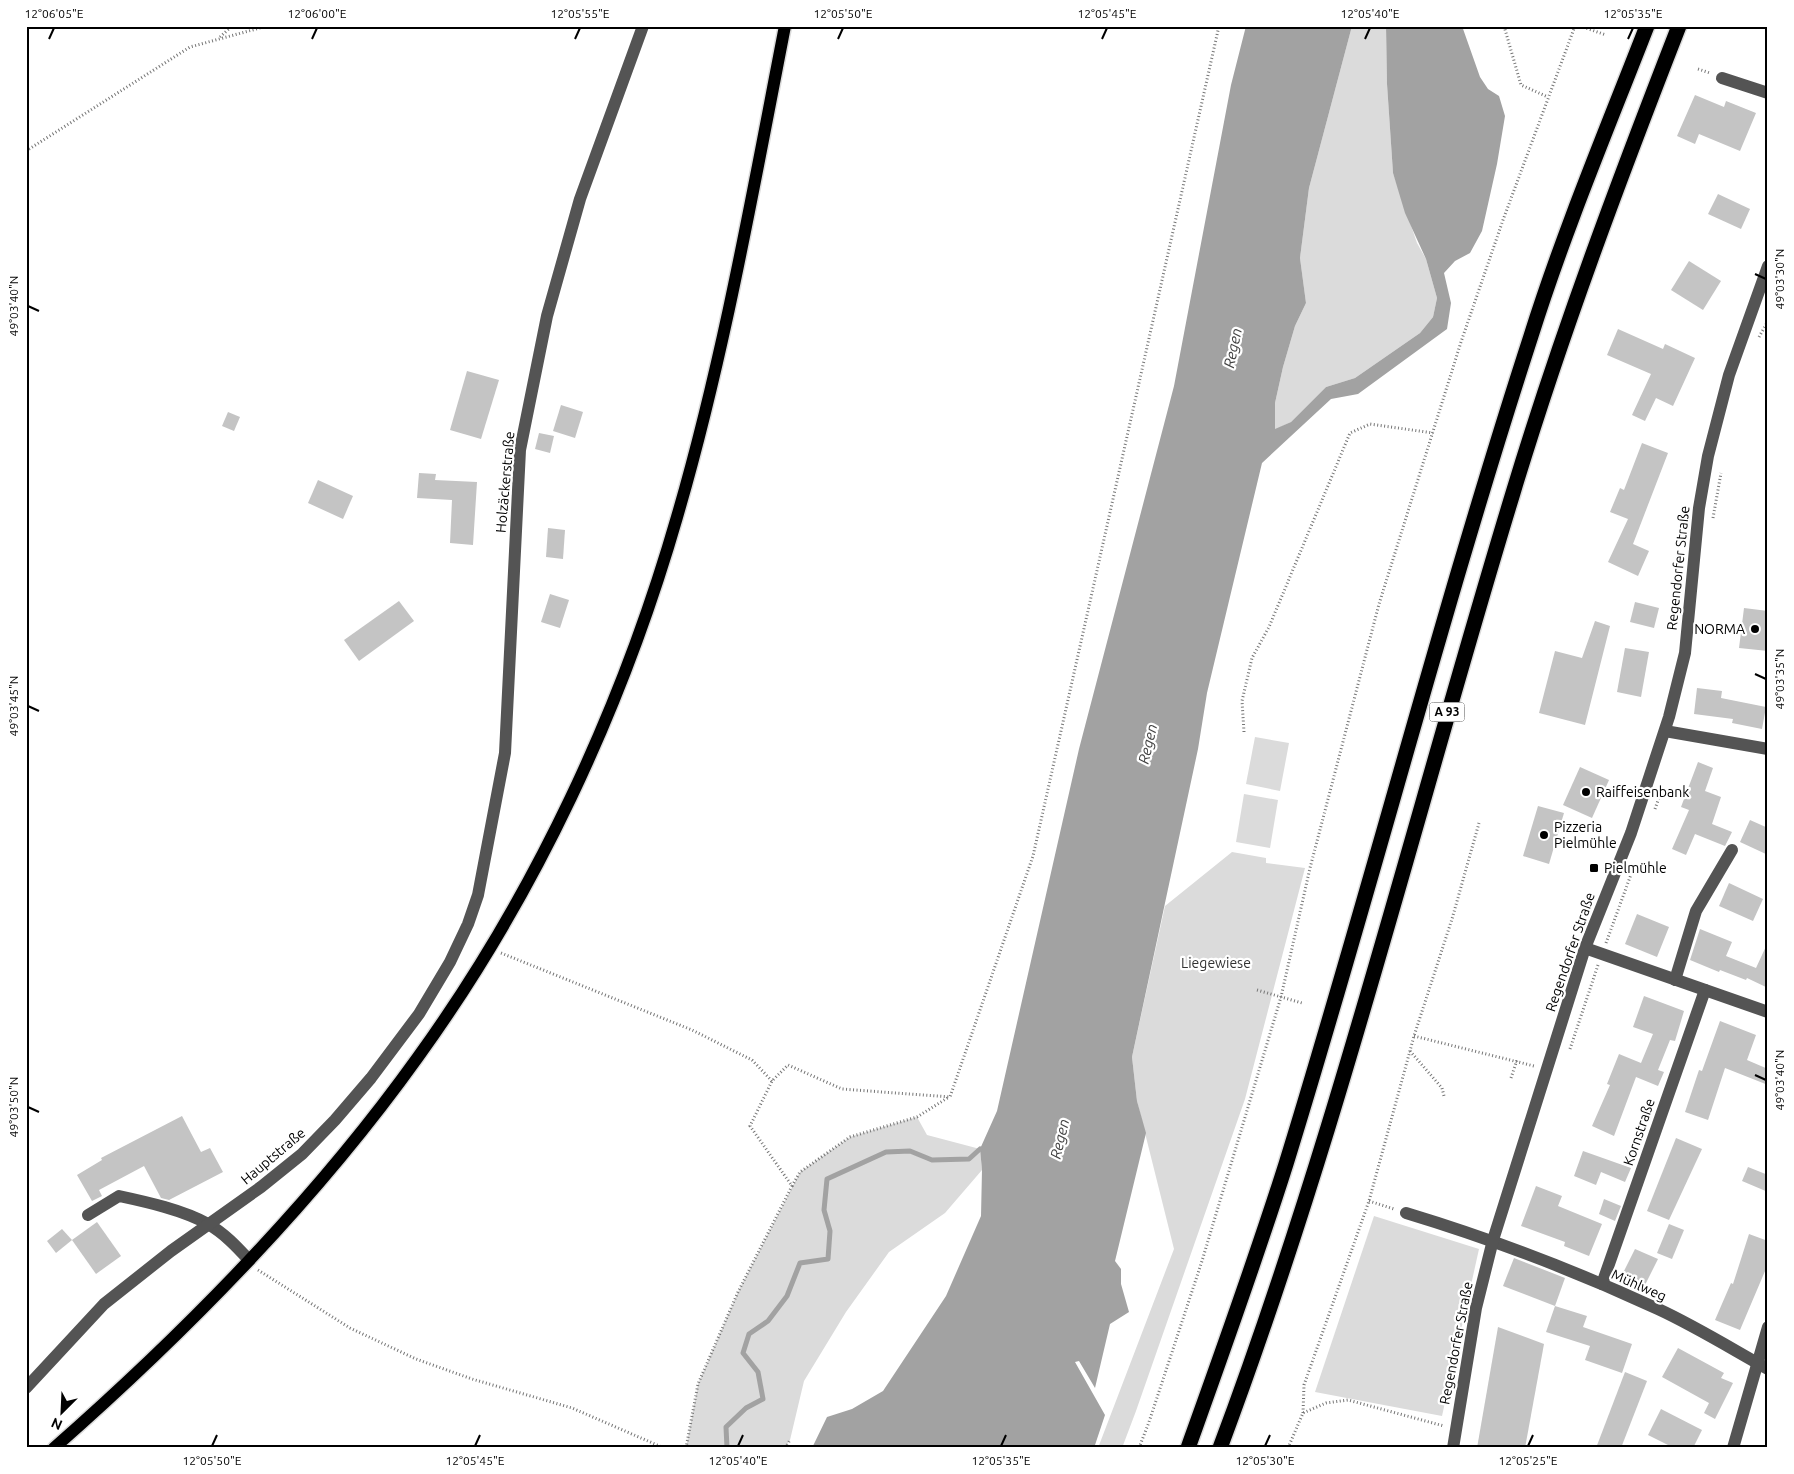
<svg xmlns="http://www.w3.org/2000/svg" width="1794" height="1474" font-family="Ubuntu,sans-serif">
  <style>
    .green { fill: #dbdbdb }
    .water { fill: #a2a2a2 }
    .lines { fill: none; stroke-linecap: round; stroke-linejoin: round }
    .stream { stroke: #a2a2a2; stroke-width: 5 }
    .building { fill: #c4c4c4 }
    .major-casing { stroke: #dbdbdb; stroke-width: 15 }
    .highway-casing { stroke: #dbdbdb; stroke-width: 18 }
    .path { stroke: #767676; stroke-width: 3; stroke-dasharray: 1 2.5; stroke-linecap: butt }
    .minor { stroke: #545454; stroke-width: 12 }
    .major { stroke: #000; stroke-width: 12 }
    .highway { stroke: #000; stroke-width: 15 }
    .ticks { fill: none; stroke: #000; stroke-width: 2 }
    .poi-dot { fill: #000; stroke: #fff; stroke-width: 2 }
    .labels { text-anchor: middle; stroke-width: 4.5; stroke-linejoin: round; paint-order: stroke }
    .shield { fill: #fff; stroke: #4c4c4c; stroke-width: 1 }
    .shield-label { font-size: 12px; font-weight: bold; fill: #000 }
    .street-label { font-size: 14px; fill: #000; stroke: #fff }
    .poi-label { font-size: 14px; fill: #000; stroke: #fff; text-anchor: start }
    .park-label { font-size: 14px; fill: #323232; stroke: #fff }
    .water-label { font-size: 15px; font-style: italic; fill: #434343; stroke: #fff }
    .neatline { fill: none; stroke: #000; stroke-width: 2 }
    .ticks-label { font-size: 12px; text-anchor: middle; fill: #000 }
  </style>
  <rect width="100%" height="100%" fill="#fff"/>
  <g class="green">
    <path d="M 1352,26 L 1386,26 L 1387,84 L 1393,173 L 1417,243 L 1426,259 L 1437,298 L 1433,317 L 1420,333 L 1355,378 L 1326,387 L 1291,422 L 1275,430 L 1275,403 L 1283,367 L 1295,326 L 1306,303 L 1300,258 L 1309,188 Z"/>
    <path d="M 1255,737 L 1289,743 L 1280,791 L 1246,784 Z"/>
    <path d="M 1244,794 L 1278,800 L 1270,848 L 1236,842 Z"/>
    <path d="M 1232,852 L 1266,858 L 1266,863 L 1305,868 L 1245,1099 L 1136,1411 L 1122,1448 L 1098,1448 L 1174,1249 L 1137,1101 L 1132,1057 L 1165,906 Z"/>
    <path d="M 917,1117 L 927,1135 L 980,1149 L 982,1170 L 945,1213 L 889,1252 L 846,1312 L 804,1381 L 790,1440 L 785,1448 L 686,1448 L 698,1384 L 738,1292 L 800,1172 L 850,1137 Z"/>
    <path d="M 1374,1216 L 1479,1249 L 1442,1416 L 1315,1392 Z"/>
  </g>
  <path class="water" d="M 1246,26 L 1352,26 L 1309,188 L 1300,258 L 1306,303 L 1295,326 L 1283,367 L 1275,403 L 1275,429 L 1291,422 L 1326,387 L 1355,378 L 1420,333 L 1433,317 L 1437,298 L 1426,259 L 1405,213 L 1393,173 L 1387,84 L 1386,26 L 1462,26 L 1480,77 L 1488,89 L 1499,96 L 1505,116 L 1497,164 L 1482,231 L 1470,253 L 1455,261 L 1444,273 L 1451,303 L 1447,329 L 1358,394 L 1331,399 L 1262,463 L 1207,693 L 1198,749 L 1132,1057 L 1137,1101 L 1146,1133 L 1115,1261 L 1121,1269 L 1121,1284 L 1129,1312 L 1110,1324 L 1095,1388 L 1079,1361 L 1075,1362 L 1105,1415 L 1094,1448 L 1071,1445 L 1070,1448 L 812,1448 L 827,1417 L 852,1409 L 883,1391 L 946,1296 L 981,1216 L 982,1170 L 980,1149 L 997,1111 L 1079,749 L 1174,386 L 1231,85 Z"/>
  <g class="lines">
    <path class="stream" d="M 727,1448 L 726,1427 L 746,1408 L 763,1399 L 758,1372 L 743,1353 L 749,1334 L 768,1321 L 787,1296 L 800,1263 L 828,1259 L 830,1231 L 824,1210 L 827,1179 L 886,1152 L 910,1151 L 932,1160 L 969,1159 L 980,1149"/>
  </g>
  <g class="building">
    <path d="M 1695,95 L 1724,107 L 1726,101 L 1756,113 L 1740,151 L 1699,134 L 1695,144 L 1677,136 Z"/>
    <path d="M 1718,194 L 1750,209 L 1741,229 L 1708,214 Z"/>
    <path d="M 1689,261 L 1721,281 L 1703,310 L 1671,290 Z"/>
    <path d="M 1618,329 L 1663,349 L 1665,344 L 1695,358 L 1673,406 L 1656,398 L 1645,421 L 1632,415 L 1651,374 L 1607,355 Z"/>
    <path d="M 467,371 L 499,380 L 481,439 L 450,430 Z"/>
    <path d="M 561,405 L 583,412 L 575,438 L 553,431 Z"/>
    <path d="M 228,412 L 240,417 L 234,431 L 222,426 Z"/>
    <path d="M 539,433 L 554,436 L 550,453 L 535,449 Z"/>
    <path d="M 1642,443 L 1668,453 L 1633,544 L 1649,551 L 1638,576 L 1608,562 L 1628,519 L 1610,512 L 1620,488 L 1624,490 Z"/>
    <path d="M 419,473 L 436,474 L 435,480 L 477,482 L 473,545 L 450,543 L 452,500 L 417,498 Z"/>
    <path d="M 318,480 L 353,496 L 343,519 L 308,503 Z"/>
    <path d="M 548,528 L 565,530 L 563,559 L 546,557 Z"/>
    <path d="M 550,594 L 569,600 L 560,628 L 541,622 Z"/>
    <path d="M 399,601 L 414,621 L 359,661 L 344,640 Z"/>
    <path d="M 1635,602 L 1659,608 L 1654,628 L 1630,622 Z"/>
    <path d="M 1744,608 L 1768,611 L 1768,651 L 1739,648 Z"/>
    <path d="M 1595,621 L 1610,626 L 1585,725 L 1539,713 L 1555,651 L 1582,658 Z"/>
    <path d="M 1625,648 L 1649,652 L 1641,697 L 1617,692 Z"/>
    <path d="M 1697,688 L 1722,691 L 1721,698 L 1766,707 L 1762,729 L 1732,723 L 1733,719 L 1694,714 Z"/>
    <path d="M 1698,762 L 1713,768 L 1705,791 L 1721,797 L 1712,824 L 1732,832 L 1725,846 L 1695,834 L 1686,855 L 1672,849 L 1689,810 L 1681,807 Z"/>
    <path d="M 1580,767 L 1609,780 L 1592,818 L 1563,805 Z"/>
    <path d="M 1538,806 L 1564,813 L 1549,864 L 1523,856 Z"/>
    <path d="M 1750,820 L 1768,828 L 1768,855 L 1740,842 Z"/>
    <path d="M 1729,883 L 1763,899 L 1753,921 L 1719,906 Z"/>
    <path d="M 1637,914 L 1669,927 L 1657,957 L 1625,944 Z"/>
    <path d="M 1700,929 L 1732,942 L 1726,956 L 1756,968 L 1768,942 L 1768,988 L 1747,978 L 1746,980 L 1720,970 L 1719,972 L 1690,960 Z"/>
    <path d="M 1644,996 L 1684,1011 L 1675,1041 L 1670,1040 L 1658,1070 L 1664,1072 L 1658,1086 L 1636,1077 L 1614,1136 L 1592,1126 L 1610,1085 L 1607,1084 L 1619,1054 L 1641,1063 L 1653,1034 L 1633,1027 Z"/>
    <path d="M 1720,1021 L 1756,1035 L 1747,1060 L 1768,1069 L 1768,1085 L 1725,1068 L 1708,1120 L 1685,1112 L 1699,1070 L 1702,1071 Z"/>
    <path d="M 182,1116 L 201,1152 L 210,1148 L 223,1172 L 169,1200 L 161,1198 L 144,1166 L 99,1190 L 102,1196 L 92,1201 L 77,1175 L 102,1160 L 101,1158 Z"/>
    <path d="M 1676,1138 L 1702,1149 L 1669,1220 L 1647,1211 Z"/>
    <path d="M 1583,1151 L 1631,1168 L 1625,1182 L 1601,1172 L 1596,1185 L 1574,1176 Z"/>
    <path d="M 1748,1167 L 1768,1175 L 1768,1192 L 1742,1181 Z"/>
    <path d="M 1536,1186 L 1562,1196 L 1558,1206 L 1602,1224 L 1589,1256 L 1564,1246 L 1565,1242 L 1521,1226 Z"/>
    <path d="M 1604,1199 L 1621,1206 L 1615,1221 L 1599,1214 Z"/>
    <path d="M 97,1222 L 121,1256 L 96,1274 L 72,1240 Z"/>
    <path d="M 1669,1224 L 1684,1230 L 1672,1259 L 1657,1253 Z"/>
    <path d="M 62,1229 L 72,1240 L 56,1253 L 47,1241 Z"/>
    <path d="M 1749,1234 L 1768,1241 L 1768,1264 L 1740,1330 L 1715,1320 L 1731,1283 L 1733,1284 Z"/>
    <path d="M 1635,1249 L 1658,1259 L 1644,1287 L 1622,1275 Z"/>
    <path d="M 1514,1258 L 1565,1278 L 1555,1306 L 1503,1286 Z"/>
    <path d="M 1555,1306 L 1587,1316 L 1583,1327 L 1632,1344 L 1622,1373 L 1585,1360 L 1590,1346 L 1546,1332 Z"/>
    <path d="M 1498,1327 L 1544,1344 L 1525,1448 L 1477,1448 Z"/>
    <path d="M 1678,1348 L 1724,1373 L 1721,1378 L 1733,1383 L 1715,1419 L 1704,1413 L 1709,1403 L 1662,1377 Z"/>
    <path d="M 1625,1372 L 1647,1381 L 1621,1448 L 1596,1448 Z"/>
    <path d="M 1661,1409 L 1702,1430 L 1693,1448 L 1674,1448 L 1648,1435 Z"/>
  </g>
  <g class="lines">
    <g class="major-casing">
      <path id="major" d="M 54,1448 C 187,1331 315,1201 418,1057 C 535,895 622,708 677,517 C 724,356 753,190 785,26"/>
    </g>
    <g class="highway-casing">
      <g id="highway">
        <path d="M 1188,1448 C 1222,1353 1256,1259 1286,1164 C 1371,889 1442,610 1531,336 C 1564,231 1607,129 1647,26"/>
        <path d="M 1220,1448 C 1337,1136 1416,811 1513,493 C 1561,334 1619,180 1679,26"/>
      </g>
    </g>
    <g class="path">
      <path d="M 1504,26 L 1521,85 L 1548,97"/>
      <path d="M 1580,26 L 1606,35"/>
      <path d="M 220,37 L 232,26"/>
      <path d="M 1698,69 L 1710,73"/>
      <path d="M 26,151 L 190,47 L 267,26"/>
      <path d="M 1759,337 L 1768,321"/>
      <path d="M 1713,518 L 1721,473"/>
      <path d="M 1244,732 L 1242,701 L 1252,658 L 1269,627 L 1350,433 L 1370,424 L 1433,433"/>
      <path d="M 1655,809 L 1662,789"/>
      <path d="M 1606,943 L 1633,869"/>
      <path d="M 501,953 L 692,1030 L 752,1060 L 772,1081"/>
      <path d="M 1257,990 L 1302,1003"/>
      <path d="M 1414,1036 L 1534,1066"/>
      <path d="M 1570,1049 L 1598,965"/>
      <path d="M 1410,1051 L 1442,1088 L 1444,1096"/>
      <path d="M 1511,1078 L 1517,1060"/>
      <path d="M 792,1186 L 800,1172 L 850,1137 L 917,1117 L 949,1097"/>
      <path d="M 1369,1201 L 1394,1209"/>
      <path d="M 258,1270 L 350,1328 L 416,1359 L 472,1379 L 572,1408 L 664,1448"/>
      <path d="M 1303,1413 L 1304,1385 L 1369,1201 L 1414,1036 L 1452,919 L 1479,823"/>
      <path d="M 679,1448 L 685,1446"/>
      <path d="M 686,1448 L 698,1384 L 738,1292 L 792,1186 L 750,1126 L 772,1081 L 788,1065 L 842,1089 L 950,1097 L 1033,856 L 1219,26"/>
      <path d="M 785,1448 L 790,1440"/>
      <path d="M 1139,1448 L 1149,1422 L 1202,1261 L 1281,997 L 1310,868 L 1379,604 L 1461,342 L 1503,220 L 1575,26"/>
      <path d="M 1288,1448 L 1303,1413 L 1326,1403 L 1348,1400 L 1444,1426"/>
    </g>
    <g class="minor">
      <path d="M 1722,78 L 1768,93"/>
      <path d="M 1665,731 L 1768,749"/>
      <path d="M 1585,948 L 1768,1012"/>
      <path d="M 1675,980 L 1696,911 L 1732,850"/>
      <path d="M 1406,1213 C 1492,1239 1576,1271 1658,1309 C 1695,1326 1732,1349 1768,1369"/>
      <path d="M 88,1215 L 119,1196 C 147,1202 183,1210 208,1224 C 224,1233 237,1247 249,1260"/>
      <path d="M 1602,1284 L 1705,990"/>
      <path d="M 26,1388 L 104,1304 L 171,1251 L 261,1187 L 302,1154 L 335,1120 L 371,1078 L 419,1014 L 450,962 L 468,924 L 478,895 L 505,753 L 520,450 L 547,316 L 580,199 L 643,26"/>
      <path d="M 1453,1448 L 1476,1308 L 1493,1240 L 1585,948 L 1631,833 L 1669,717 L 1685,653 L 1699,508 L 1708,456 L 1729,375 L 1768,266"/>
      <path d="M 1733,1448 L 1768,1327"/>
    </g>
    <use href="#major" class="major"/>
    <use href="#highway" class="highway"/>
  </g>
  <path class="ticks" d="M 49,39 L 54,28M 312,39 L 317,28M 575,39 L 580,28M 838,39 L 843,28M 1102,39 L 1107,28M 1365,39 L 1370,28M 1628,39 L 1633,28M 1755,274 L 1766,279M 28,306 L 39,311M 1755,674 L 1766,679M 28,706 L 39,711M 1755,1075 L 1766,1080M 28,1107 L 39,1112M 212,1446 L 217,1435M 475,1446 L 480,1435M 738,1446 L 743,1435M 1001,1446 L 1006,1435M 1265,1446 L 1270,1435M 1528,1446 L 1533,1435"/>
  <g class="poi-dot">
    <circle cx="1755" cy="629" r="5"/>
    <circle cx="1586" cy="792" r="5"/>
    <circle cx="1544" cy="835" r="5"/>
    <rect x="1589" y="863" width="10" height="10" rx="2.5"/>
  </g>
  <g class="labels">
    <rect class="shield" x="1429.5" y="702.5" width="35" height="19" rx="4"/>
    <g class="shield-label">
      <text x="1447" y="716">A 93</text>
    </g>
    <g class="street-label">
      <text transform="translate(505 482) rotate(-85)" y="5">Holzäckerstraße</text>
      <text transform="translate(1678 568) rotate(-84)" y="5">Regendorfer Straße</text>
      <text transform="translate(1570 952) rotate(-71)" y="5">Regendorfer Straße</text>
      <text transform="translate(1639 1132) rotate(-71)" y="5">Kornstraße</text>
      <text transform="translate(273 1156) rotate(-40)" y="5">Hauptstraße</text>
      <text transform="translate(1639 1285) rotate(24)" y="5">Mühlweg</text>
      <text transform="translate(1456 1343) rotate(-79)" y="5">Regendorfer Straße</text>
    </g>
    <g class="poi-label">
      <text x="1745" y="634" text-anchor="end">NORMA</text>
      <text x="1596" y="797">Raiffeisenbank</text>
      <text x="1554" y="832">Pizzeria<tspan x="1554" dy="16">Pielmühle</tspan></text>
      <text x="1604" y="873">Pielmühle</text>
    </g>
    <g class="park-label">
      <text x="1216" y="968">Liegewiese</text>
    </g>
    <g class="water-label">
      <text transform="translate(1233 348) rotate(-78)" y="5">Regen</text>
      <text transform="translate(1148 744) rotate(-77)" y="5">Regen</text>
      <text transform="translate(1060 1139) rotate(-77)" y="5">Regen</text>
    </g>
  </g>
  <rect width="1794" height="1474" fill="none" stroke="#ffffff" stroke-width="55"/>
  <g transform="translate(62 1412) rotate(204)" stroke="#ffffff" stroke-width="4" paint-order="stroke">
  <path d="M0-4L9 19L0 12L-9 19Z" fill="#000000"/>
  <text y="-8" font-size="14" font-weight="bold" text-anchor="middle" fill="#000000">N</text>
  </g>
  <rect x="28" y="28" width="1738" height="1418" class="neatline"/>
  <g class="ticks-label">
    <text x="54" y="18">12°06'05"E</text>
    <text x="317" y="18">12°06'00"E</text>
    <text x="580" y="18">12°05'55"E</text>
    <text x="843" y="18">12°05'50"E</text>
    <text x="1107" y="18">12°05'45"E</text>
    <text x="1370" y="18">12°05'40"E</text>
    <text x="1633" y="18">12°05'35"E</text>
    <text transform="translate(1780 279) rotate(-90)" y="4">49°03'30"N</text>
    <text transform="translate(14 306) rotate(-90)" y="4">49°03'40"N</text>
    <text transform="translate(1780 679) rotate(-90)" y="4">49°03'35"N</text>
    <text transform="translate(14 706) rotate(-90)" y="4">49°03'45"N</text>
    <text transform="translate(1780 1080) rotate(-90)" y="4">49°03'40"N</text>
    <text transform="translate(14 1107) rotate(-90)" y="4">49°03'50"N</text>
    <text x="212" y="1465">12°05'50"E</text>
    <text x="475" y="1465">12°05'45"E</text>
    <text x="738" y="1465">12°05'40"E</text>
    <text x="1001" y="1465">12°05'35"E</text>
    <text x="1265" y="1465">12°05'30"E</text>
    <text x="1528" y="1465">12°05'25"E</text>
  </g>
</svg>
